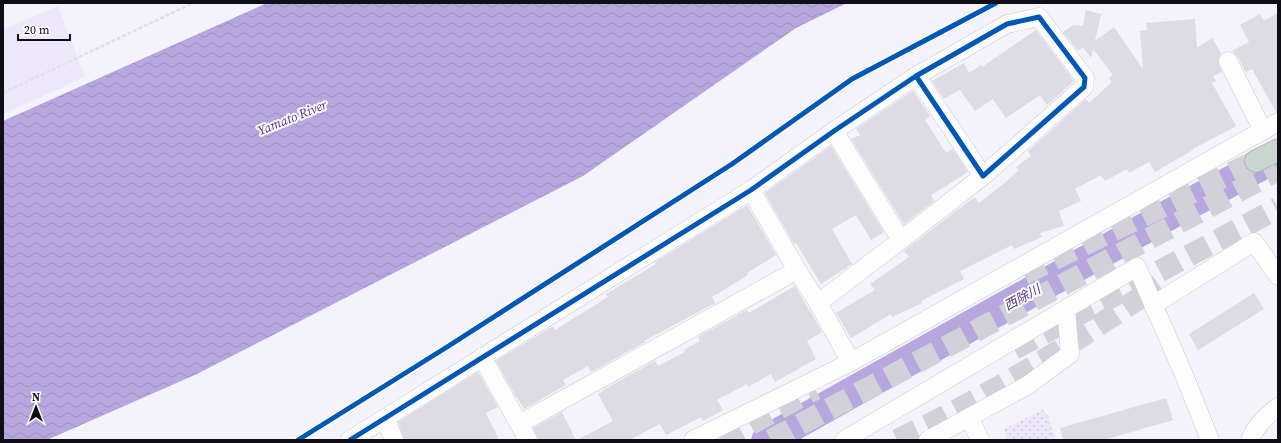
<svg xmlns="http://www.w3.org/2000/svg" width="1281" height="443" font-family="'Source Serif 4','Noto Sans JP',serif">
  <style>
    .green { fill: #ede7fc }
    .park { fill: url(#park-dots) }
    .water { fill: url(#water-waves) }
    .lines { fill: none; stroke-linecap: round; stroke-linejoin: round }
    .river { stroke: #b8a7df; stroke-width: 31 }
    .building { fill: #dddbe3 }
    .highway-tunnel { stroke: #d2d0d8; stroke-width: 22; stroke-dasharray: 22 11; stroke-linecap: butt }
    .minor-casing { stroke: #cccad2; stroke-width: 19 }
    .highway-casing { stroke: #96a0a0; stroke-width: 23 }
    .path { stroke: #e1e1e3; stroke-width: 2.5; stroke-dasharray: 4 2; stroke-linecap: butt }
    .minor { stroke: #fdfdfe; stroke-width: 18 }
    .highway { stroke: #cad5d2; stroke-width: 22 }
    .cycleway-casing { stroke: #fefefe; stroke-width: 8 }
    .cycleway { stroke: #0057b8; stroke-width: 5 }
    .labels { text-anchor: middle; stroke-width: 4; stroke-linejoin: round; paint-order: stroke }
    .water-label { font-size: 13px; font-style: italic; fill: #55318b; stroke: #fefefe }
  </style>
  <defs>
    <pattern id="park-dots" width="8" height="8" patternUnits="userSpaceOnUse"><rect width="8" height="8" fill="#ede7fc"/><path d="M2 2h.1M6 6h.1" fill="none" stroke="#cac5d7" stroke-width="1.8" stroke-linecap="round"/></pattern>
    <pattern id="water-waves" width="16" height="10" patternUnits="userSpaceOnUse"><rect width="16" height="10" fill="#b8a7df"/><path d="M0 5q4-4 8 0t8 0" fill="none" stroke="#9d8fbe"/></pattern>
  </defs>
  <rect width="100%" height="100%" fill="#f4f2fa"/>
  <path class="green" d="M 58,6 L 85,77 L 3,114 L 3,30 Z"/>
  <path class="park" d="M 1044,409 L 1053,440 L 1007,440 L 1004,429 Z"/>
  <path class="water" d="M 267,3 L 847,3 L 796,28 L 583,176 L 197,374 L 47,440 L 3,440 L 3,121 Z"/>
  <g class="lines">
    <path class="river" d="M 767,440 L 1172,213 L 1278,156"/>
  </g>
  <g class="building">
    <path d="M 1086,10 L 1101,14 L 1095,41 L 1114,27 L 1143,69 L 1140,31 L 1147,30 L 1146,23 L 1195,19 L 1197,48 L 1212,38 L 1221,53 L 1219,56 L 1218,61 L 1222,72 L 1213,76 L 1216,81 L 1212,83 L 1236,126 L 1193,149 L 1193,150 L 1155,172 L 1149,162 L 1129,173 L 1127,169 L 1105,181 L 1101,175 L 1075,189 L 1081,201 L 1059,211 L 1064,226 L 1040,233 L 1042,237 L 1014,249 L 1012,245 L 960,271 L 964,279 L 921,301 L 922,303 L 892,317 L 891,314 L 851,338 L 836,313 L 875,290 L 870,284 L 909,257 L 904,251 L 956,211 L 975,197 L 979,203 L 1007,181 L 1019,170 L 1016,167 L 1031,156 L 1028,151 L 1086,99 L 1089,103 L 1112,82 L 1109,78 L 1113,75 L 1093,49 L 1091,58 L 1083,47 L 1078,51 L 1063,32 L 1073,25 L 1083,26 Z"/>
    <path d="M 1278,13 L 1278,112 L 1276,112 L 1252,69 L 1246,72 L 1237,56 L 1232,51 L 1249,42 L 1240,25 L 1260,14 L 1264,21 Z"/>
    <path d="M 1036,30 L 1074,81 L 1047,105 L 1040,95 L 1006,118 L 993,99 L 975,111 L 960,90 L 944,99 L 932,81 L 964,63 L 969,73 L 981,65 L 982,67 Z"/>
    <path d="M 913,91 L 930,116 L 925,120 L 946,153 L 953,149 L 968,172 L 931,195 L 934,201 L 904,224 L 851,139 L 860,135 L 856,129 Z"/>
    <path d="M 831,146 L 884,232 L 871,240 L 856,215 L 832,229 L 852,264 L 821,284 L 796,243 L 794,244 L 765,193 Z"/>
    <path d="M 747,205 L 776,255 L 747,273 L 748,275 L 712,297 L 715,303 L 644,341 L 645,342 L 591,372 L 588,366 L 563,380 L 566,385 L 524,409 L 517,397 L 516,397 L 496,361 L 553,326 L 555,330 L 608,297 L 606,294 L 656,264 L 655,262 Z"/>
    <path d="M 795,286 L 822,332 L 807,341 L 816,359 L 775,382 L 771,374 L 748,387 L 747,384 L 717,400 L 723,410 L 703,421 L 701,417 L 666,435 L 660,424 L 629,440 L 577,440 L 613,421 L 598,394 L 603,391 L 603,390 L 655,361 L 658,366 L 685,352 L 684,350 L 700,341 L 698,337 L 747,310 L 749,313 Z"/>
    <path d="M 1254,293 L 1264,309 L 1198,350 L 1189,334 Z"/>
    <path d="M 478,372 L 498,407 L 486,413 L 499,440 L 404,440 L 398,422 Z"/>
    <path d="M 1166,398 L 1173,420 L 1104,440 L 1063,440 L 1060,428 Z"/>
    <path d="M 562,412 L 576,440 L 538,440 L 533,428 Z"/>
  </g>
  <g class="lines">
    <g class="highway-tunnel">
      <path d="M 1024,274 L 1256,161"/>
      <path d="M 1014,349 L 1278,208"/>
      <path d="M 721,440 L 815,389"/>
      <path d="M 771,440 L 1278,170"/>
      <path d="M 897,440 C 989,397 1075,342 1159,285"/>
    </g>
    <g class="minor-casing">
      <g id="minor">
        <path d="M 1228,61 L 1263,131"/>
        <path d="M 834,131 L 901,240 L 818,303 L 851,362"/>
        <path d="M 901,240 L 983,176"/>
        <path d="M 797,270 L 818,303"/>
        <path d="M 1153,305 L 1254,242 L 1278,276"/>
        <path d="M 482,357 L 519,424"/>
        <path d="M 969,417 L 980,440"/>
        <path d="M 385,418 L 394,440"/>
        <path d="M 350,440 L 751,190 L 834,131 L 916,76 L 1007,24 L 1039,17 L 1085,78 L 1084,87 L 983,176 L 916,76"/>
        <path d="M 528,440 L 519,424 L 797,270 L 751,190"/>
        <path d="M 693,440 L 851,362 L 1278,122"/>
        <path d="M 844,440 L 1137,267 L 1184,375 L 1210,440"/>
        <path d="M 928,440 L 1028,385 L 1070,354 L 1066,309"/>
        <path d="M 1250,440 C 1255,427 1267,415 1278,407"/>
      </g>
    </g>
    <g class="highway-casing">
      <path id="highway" d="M 1256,161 L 1278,150"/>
    </g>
    <g class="path">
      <path d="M 3,93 L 193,3"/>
      <path d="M 1047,415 L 1054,440"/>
      <path d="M 298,440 L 447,347 L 732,164 L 852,79 L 996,3"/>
    </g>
    <use href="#minor" class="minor"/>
    <use href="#highway" class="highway"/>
    <g class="cycleway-casing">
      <g id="cycleway">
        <path d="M 298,440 L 447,347 L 732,164 L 852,79 L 996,3"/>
        <path d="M 350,440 L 751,190 L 834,131 L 916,76 L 1007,24 L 1039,17 L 1085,78 L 1084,87 L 983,176 L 916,76"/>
      </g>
    </g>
    <use href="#cycleway" class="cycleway"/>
  </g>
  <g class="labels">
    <g class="water-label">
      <text transform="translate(292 117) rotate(-22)" y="5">Yamato River</text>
      <text transform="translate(1022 297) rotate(-29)" y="5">西除川</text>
    </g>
  </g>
  <rect width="1281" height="443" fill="none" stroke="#0f0d15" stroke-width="8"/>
  <g transform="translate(36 407)" stroke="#fefefe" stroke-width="3" paint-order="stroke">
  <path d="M0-3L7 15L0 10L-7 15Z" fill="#0f0d15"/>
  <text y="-6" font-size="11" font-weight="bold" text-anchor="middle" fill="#0f0d15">N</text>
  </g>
  <path d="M18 34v6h52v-6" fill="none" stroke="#0f0d15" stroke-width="2"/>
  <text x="24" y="34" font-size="12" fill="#0f0d15" stroke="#fefefe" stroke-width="3" paint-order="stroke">20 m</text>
</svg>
